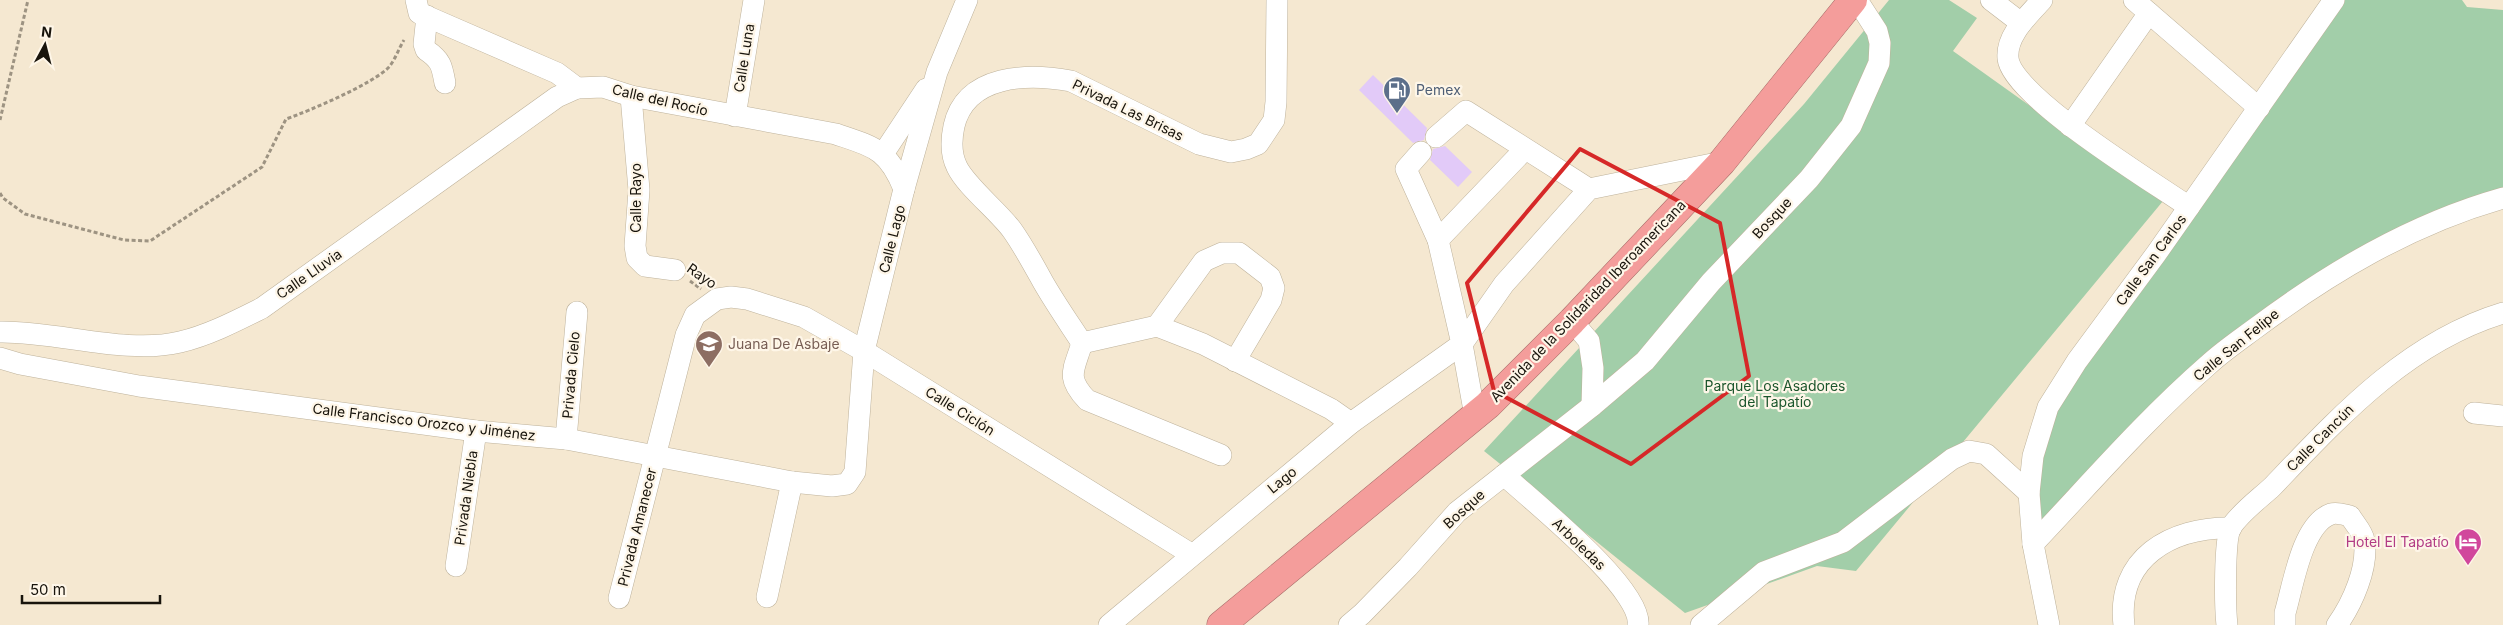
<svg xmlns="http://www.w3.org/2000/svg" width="2503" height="625" font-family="Inter,sans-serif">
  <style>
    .green { fill: #a2cea9 }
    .building { fill: #e2caf8 }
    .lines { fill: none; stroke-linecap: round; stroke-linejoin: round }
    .minor-casing { stroke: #beb29b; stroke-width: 22 }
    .highway-casing { stroke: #a76d69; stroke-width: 29 }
    .path { stroke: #9d9382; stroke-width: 3; stroke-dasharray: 4 2.5; stroke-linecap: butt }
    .minor { stroke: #fff; stroke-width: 21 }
    .highway { stroke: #f49d9b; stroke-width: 28 }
    .marked { fill: none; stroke: #d62828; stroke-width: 4; stroke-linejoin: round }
    .labels { text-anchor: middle; stroke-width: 4.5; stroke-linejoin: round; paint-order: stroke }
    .street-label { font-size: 14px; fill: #18140c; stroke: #fef6e8 }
    .service-label { font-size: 14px; fill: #4e5e75; stroke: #fef6e8; text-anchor: start }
    .education-label { font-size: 14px; fill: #785e54; stroke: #fef6e8; text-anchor: start }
    .park-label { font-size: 14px; fill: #1c562c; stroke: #fef6e8 }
    .hotel-label { font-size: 14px; fill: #b23c85; stroke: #fef6e8; text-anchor: end }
  </style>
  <rect width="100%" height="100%" fill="#f5e8d1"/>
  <g class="green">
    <path d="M 1889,0 L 1949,0 L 1977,18 L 1953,51 L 2163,201 L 1856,571 L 1817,566 L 1685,613 L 1484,451 L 1804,104 Z"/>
    <path d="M 2336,0 L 2462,0 L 2467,7 L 2503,10 L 2503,202 L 2312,289 L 2032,529 L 2048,407 Z"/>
  </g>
  <g class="building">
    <path d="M 1373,75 L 1427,128 L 1424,140 L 1413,143 L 1359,90 Z"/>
    <path d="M 1445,146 L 1472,172 L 1458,187 L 1430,160 L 1433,149 Z"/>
  </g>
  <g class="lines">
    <g class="minor-casing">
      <g id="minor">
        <path d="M 416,0 L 419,13 L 557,73 L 577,88 L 603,87 L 631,96 L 836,134 C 874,147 888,149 904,189"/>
        <path d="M 1277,0 L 1276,102 L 1274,120 L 1258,144 L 1246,149 L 1231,152 L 1199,144 L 1071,81 C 1028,73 966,74 954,126 C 951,140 951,155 957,167 C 966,186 998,211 1012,230 C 1024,247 1033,264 1043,282 C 1055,303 1069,323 1082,343 L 1157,326 L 1203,344 L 1331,409 L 1351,423"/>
        <path d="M 1991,0 L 2021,23"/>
        <path d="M 2042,0 C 2028,16 2006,35 2008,58 C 2011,96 2155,183 2189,207"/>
        <path d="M 2134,0 L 2259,108"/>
        <path d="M 427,16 L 424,44 L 426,50 C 441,60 442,66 445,83"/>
        <path d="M 631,96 L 639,190 L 635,246 L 637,258 L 645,266 L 675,270"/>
        <path d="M 735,116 L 754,0"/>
        <path d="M 2070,126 L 2149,13"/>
        <path d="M 1436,137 L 1466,111 L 1589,189"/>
        <path d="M 883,154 L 926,89"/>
        <path d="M 1438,240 L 1525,149"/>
        <path d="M 1572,321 L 1589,341 L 1593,368 L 1592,406"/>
        <path d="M 1157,326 L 1204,261 L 1222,253 L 1239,253 L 1270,277 L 1274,288 L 1271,300 L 1235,361"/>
        <path d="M 0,332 C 57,331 126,355 180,342 C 209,335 236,321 262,308 L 557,97 L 577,88"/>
        <path d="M 1082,343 C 1074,370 1065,377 1087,400 L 1221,455"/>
        <path d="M 0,358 L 20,364 L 139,386 L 476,431 L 566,439 L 792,482 L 832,486 L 847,484 L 855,472 L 864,351 L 904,189 L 937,72 L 967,0"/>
        <path d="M 2474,413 L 2503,416"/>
        <path d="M 1475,416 L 1462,344 L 1504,284 L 1589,189 L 1722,162"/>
        <path d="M 566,439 L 577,312"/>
        <path d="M 1504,475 C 1531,500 1643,589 1638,625"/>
        <path d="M 2033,544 C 2090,484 2145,420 2208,365 C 2222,352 2238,341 2253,330 C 2329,273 2411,224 2503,198"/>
        <path d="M 456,566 L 476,431"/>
        <path d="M 767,597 L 792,482"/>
        <path d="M 619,598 L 686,335 L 695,315 L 717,299 L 731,297 L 747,299 L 804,317 L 864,351 L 1191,554"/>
        <path d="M 1109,625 L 1351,423 L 1462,344 L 1438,240 L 1406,169 L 1421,152"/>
        <path d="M 1349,625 L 1362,614 L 1408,567 L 1457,512 L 1592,406 L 1645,361 L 1711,282 L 1809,179 L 1851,126 L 1879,63 L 1880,43 L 1877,31 L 1857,0"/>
        <path d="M 1701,625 L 1764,572 L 1843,542 L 1952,459 L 1969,451 L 1986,454 L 2029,493"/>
        <path d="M 2049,625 L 2033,544 L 2029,493 L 2033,456 L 2048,407 L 2077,361 L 2156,254 L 2334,0"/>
        <path d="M 2124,625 C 2116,558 2171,527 2231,528"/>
        <path d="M 2227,625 C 2225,608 2224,539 2231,527 C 2241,512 2259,499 2272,487 C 2339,417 2407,342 2503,313"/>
        <path d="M 2285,625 L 2285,613 C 2293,586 2302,524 2331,514 C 2337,512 2345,515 2350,516 C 2354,523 2363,532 2364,540 C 2369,567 2352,604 2337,625"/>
      </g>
    </g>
    <g class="highway-casing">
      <path id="highway" d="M 1221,625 L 1488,405 L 1572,321 L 1722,162 L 1853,0"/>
    </g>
    <g class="path">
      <path d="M 0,120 L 28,0"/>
      <path d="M 0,193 L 3,198 L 25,214 L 124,240 L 150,241 L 262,167 L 286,119 C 309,111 373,84 389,67 C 395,60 399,48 404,40"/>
      <path d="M 690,281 L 701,289"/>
    </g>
    <use href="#minor" class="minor"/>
    <use href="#highway" class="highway"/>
  </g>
  <path class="marked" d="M 1580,149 L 1720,223 L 1749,376 L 1631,464 L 1494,391 L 1467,283 Z"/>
  <defs>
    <g id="fuel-pin" transform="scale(1.4375)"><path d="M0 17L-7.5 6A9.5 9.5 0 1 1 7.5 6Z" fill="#5c6f8a" stroke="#fef6e8"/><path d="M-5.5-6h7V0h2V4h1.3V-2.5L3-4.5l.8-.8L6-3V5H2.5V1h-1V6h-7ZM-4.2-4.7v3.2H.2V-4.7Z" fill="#fff"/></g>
    <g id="school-pin" transform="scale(1.4375)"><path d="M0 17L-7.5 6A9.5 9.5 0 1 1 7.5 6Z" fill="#8d6e63" stroke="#fef6e8"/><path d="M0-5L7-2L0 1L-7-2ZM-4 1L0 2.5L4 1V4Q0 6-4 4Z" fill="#fff"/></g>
    <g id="hotel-pin" transform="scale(1.4375)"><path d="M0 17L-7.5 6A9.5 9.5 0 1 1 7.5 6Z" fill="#d1479c" stroke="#fef6e8"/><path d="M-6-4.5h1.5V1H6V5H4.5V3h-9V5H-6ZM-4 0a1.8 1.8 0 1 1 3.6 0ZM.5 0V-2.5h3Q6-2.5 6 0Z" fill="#fff"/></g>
  </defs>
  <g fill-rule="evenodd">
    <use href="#fuel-pin" x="1397" y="90"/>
    <use href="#school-pin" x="709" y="344"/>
    <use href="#hotel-pin" x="2468" y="542"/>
  </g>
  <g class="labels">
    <g class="street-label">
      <text transform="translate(744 58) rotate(-81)" y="5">Calle Luna</text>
      <text transform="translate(660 100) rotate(13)" y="5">Calle del Rocío</text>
      <text transform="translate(1128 110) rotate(26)" y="5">Privada Las Brisas</text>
      <text transform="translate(636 198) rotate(-90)" y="5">Calle Rayo</text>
      <text transform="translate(1772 218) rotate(-47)" y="5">Bosque</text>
      <text transform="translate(892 239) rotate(-76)" y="5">Calle Lago</text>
      <text transform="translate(2151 260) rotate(-54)" y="5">Calle San Carlos</text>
      <text transform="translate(309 274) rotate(-35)" y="5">Calle Lluvia</text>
      <text transform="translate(702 276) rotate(35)" y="5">Rayo</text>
      <text transform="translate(1588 301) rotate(-46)" y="5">Avenida de la Solidaridad Iberoamericana</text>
      <text transform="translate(2236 345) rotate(-39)" y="5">Calle San Felipe</text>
      <text transform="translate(571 375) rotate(-85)" y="5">Privada Cielo</text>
      <text transform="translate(960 411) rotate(32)" y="5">Calle Ciclón</text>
      <text transform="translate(424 422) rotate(7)" y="5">Calle Francisco Orozco y Jiménez</text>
      <text transform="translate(2320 438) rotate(-45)" y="5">Calle Cancún</text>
      <text transform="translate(1282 480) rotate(-39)" y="5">Lago</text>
      <text transform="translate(466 498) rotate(-82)" y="5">Privada Niebla</text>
      <text transform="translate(1464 509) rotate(-42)" y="5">Bosque</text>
      <text transform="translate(637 527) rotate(-76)" y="5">Privada Amanecer</text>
      <text transform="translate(1579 544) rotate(44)" y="5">Arboledas</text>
    </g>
    <g class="service-label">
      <text x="1416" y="95">Pemex</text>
    </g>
    <g class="education-label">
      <text x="728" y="349">Juana De Asbaje</text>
    </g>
    <g class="park-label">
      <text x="1775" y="391">Parque Los Asadores<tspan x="1775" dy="16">del Tapatío</tspan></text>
    </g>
    <g class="hotel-label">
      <text x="2449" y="547">Hotel El Tapatío</text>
    </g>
  </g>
  <g transform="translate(45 45) rotate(7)" stroke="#fef6e8" stroke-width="4" paint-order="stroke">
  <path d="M0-4L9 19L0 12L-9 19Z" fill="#18140c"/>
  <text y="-8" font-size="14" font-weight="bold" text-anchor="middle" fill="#18140c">N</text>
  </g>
  <path d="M22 595v8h138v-8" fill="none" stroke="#18140c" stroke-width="2.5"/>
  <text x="30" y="595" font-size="15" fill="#18140c" stroke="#fef6e8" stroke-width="4" paint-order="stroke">50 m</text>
</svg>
